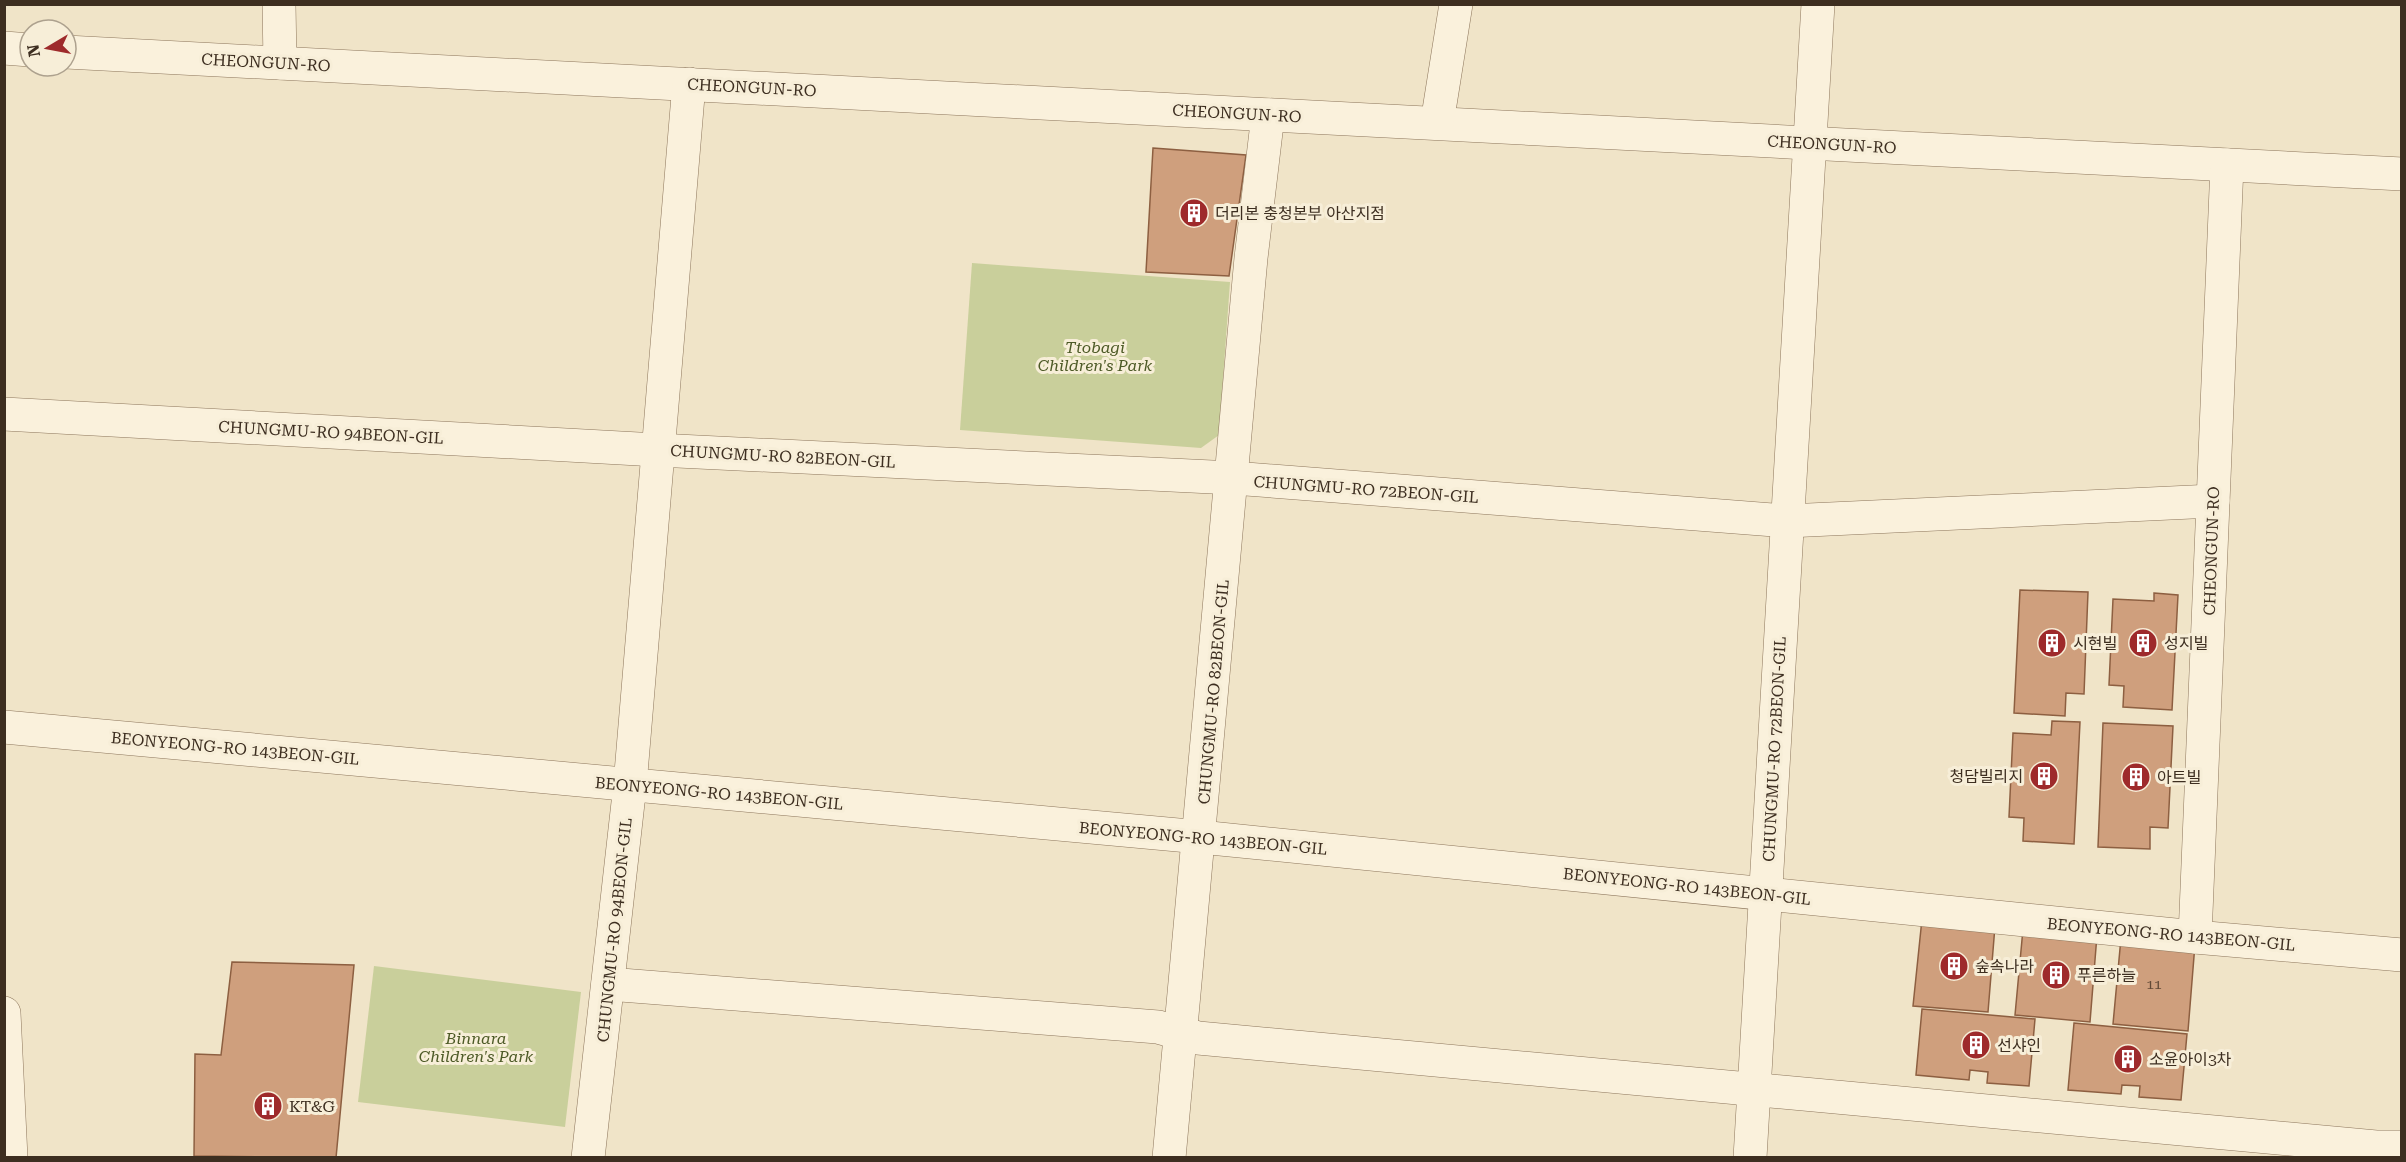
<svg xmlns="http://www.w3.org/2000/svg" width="2406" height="1162" font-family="'Roboto Serif','Noto Sans KR',serif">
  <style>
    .green { fill: #c9cf9b }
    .building { fill: #cf9f7d; stroke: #8d5f41; stroke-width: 1.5 }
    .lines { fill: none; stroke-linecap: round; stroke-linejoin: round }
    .minor-casing { stroke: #8d765c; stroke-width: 34 }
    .minor { stroke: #faf1dc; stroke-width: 33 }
    .labels { text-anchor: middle; stroke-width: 6; stroke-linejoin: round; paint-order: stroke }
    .number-label { font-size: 14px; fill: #624a37 }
    .street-label { font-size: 16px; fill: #3d2e20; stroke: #f7eed8 }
    .poi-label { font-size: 16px; fill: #3d2e20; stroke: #f7eed8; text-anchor: start }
    .park-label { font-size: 16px; font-style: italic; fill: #4d5a26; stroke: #f7eed8 }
  </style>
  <rect width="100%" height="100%" fill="#f0e4c8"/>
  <g class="green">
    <path d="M 972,263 L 1230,282 L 1219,435 L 1201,448 L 960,430 Z"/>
    <path d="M 374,966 L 581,992 L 565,1127 L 358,1102 Z"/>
  </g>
  <g class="building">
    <path d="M 1153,148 L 1246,155 L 1229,276 L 1146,272 Z"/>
    <path d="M 2020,590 L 2088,592 L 2084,694 L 2066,693 L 2065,716 L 2014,713 Z"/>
    <path d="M 2154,593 L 2178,595 L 2172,710 L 2123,707 L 2124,686 L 2109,685 L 2113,599 L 2154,601 Z"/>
    <path d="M 2052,721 L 2080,722 L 2074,844 L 2023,841 L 2024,818 L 2009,817 L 2013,733 L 2051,735 Z"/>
    <path d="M 2103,723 L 2173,726 L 2168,828 L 2150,827 L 2150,849 L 2098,847 Z"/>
    <path d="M 1922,919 L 1995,926 L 1988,1012 L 1913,1006 Z"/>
    <path d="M 2023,929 L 2097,935 L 2090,1022 L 2015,1015 Z"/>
    <path d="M 2121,938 L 2195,944 L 2188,1031 L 2113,1024 Z"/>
    <path d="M 232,962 L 354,965 L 336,1158 L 194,1156 L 195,1054 L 221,1055 Z"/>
    <path d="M 1922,1009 L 2035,1019 L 2029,1086 L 1987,1083 L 1988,1072 L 1970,1070 L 1969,1080 L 1916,1075 Z"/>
    <path d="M 2074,1023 L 2187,1034 L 2181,1100 L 2139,1097 L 2140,1086 L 2122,1085 L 2121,1094 L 2068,1090 Z"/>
  </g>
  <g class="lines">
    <g class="minor-casing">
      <g id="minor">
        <path d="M 279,4 L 280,63"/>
        <path d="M 4,48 L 30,50"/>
        <path d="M 66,52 L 2402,174"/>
        <path d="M 1437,123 L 1456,4"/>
        <path d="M 4,414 L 657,450 L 1233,478 L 1787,521 L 2213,501"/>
        <path d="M 4,727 L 1200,837 L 2195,937 L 2402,955"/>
        <path d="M 2195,937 L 2227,165"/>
        <path d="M 608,984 L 1158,1027 L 1198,1038 L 2376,1147 L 2402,1147"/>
        <path d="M 4,1013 L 11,1158"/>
        <path d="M 588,1158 L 630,785 L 689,84"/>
        <path d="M 1169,1158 L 1251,258 L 1268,115"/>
        <path d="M 1750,1158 L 1818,4"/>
      </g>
    </g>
    <use href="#minor" class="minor"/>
  </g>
  <defs>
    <g id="building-disc" transform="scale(1.5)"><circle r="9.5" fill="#9e2a2b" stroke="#f7eed8"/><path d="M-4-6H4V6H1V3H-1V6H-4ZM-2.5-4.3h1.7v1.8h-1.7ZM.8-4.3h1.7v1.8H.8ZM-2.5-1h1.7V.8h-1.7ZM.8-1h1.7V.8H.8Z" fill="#fff"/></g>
  </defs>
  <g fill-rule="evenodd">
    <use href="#building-disc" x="1194" y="213"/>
    <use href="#building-disc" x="2052" y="643"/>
    <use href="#building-disc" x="2143" y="643"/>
    <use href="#building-disc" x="2044" y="776"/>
    <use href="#building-disc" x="2136" y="777"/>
    <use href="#building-disc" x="1954" y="966"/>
    <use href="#building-disc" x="2056" y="975"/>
    <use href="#building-disc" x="1976" y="1045"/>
    <use href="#building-disc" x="2128" y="1059"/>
    <use href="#building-disc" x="268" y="1106"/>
  </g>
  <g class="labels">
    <g class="number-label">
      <text x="2154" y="989">11</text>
    </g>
    <g class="street-label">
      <text transform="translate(266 62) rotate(3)" y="6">CHEONGUN-RO</text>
      <text transform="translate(752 87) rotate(3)" y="6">CHEONGUN-RO</text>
      <text transform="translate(1237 113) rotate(3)" y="6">CHEONGUN-RO</text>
      <text transform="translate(1832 144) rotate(3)" y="6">CHEONGUN-RO</text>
      <text transform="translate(331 432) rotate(3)" y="6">CHUNGMU-RO 94BEON-GIL</text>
      <text transform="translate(783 456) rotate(3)" y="6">CHUNGMU-RO 82BEON-GIL</text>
      <text transform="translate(1366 489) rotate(4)" y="6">CHUNGMU-RO 72BEON-GIL</text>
      <text transform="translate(2211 551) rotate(-88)" y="6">CHEONGUN-RO</text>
      <text transform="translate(1213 692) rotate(-85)" y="6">CHUNGMU-RO 82BEON-GIL</text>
      <text transform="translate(235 748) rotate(5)" y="6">BEONYEONG-RO 143BEON-GIL</text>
      <text transform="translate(1774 749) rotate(-87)" y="6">CHUNGMU-RO 72BEON-GIL</text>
      <text transform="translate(719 793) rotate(5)" y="6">BEONYEONG-RO 143BEON-GIL</text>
      <text transform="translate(1203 838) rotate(5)" y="6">BEONYEONG-RO 143BEON-GIL</text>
      <text transform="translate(1687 886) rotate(6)" y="6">BEONYEONG-RO 143BEON-GIL</text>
      <text transform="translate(614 930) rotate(-84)" y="6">CHUNGMU-RO 94BEON-GIL</text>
      <text transform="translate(2171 934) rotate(5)" y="6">BEONYEONG-RO 143BEON-GIL</text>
    </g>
    <g class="poi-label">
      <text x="1215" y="219">더리본 충청본부 아산지점</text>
      <text x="2073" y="649">시현빌</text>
      <text x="2164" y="649">성지빌</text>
      <text x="2023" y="782" text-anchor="end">청담빌리지</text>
      <text x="2157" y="783">아트빌</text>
      <text x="1975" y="972">숲속나라</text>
      <text x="2077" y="981">푸른하늘</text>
      <text x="1997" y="1051">선샤인</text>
      <text x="2149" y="1065">소윤아이3차</text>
      <text x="289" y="1112">KT&amp;G</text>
    </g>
    <g class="park-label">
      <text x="1095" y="353">Ttobagi<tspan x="1095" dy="18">Children's Park</tspan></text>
      <text x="476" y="1044">Binnara<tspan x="476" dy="18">Children's Park</tspan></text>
    </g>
  </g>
  <rect width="2406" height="1162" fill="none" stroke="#3d2e20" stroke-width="12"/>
  <g transform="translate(48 48) rotate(260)"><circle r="28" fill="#f7eed8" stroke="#ada18e" stroke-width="1.5"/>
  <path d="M0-4.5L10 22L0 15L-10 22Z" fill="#9e2a2b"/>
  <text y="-9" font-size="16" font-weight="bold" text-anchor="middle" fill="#3d2e20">N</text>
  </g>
</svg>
